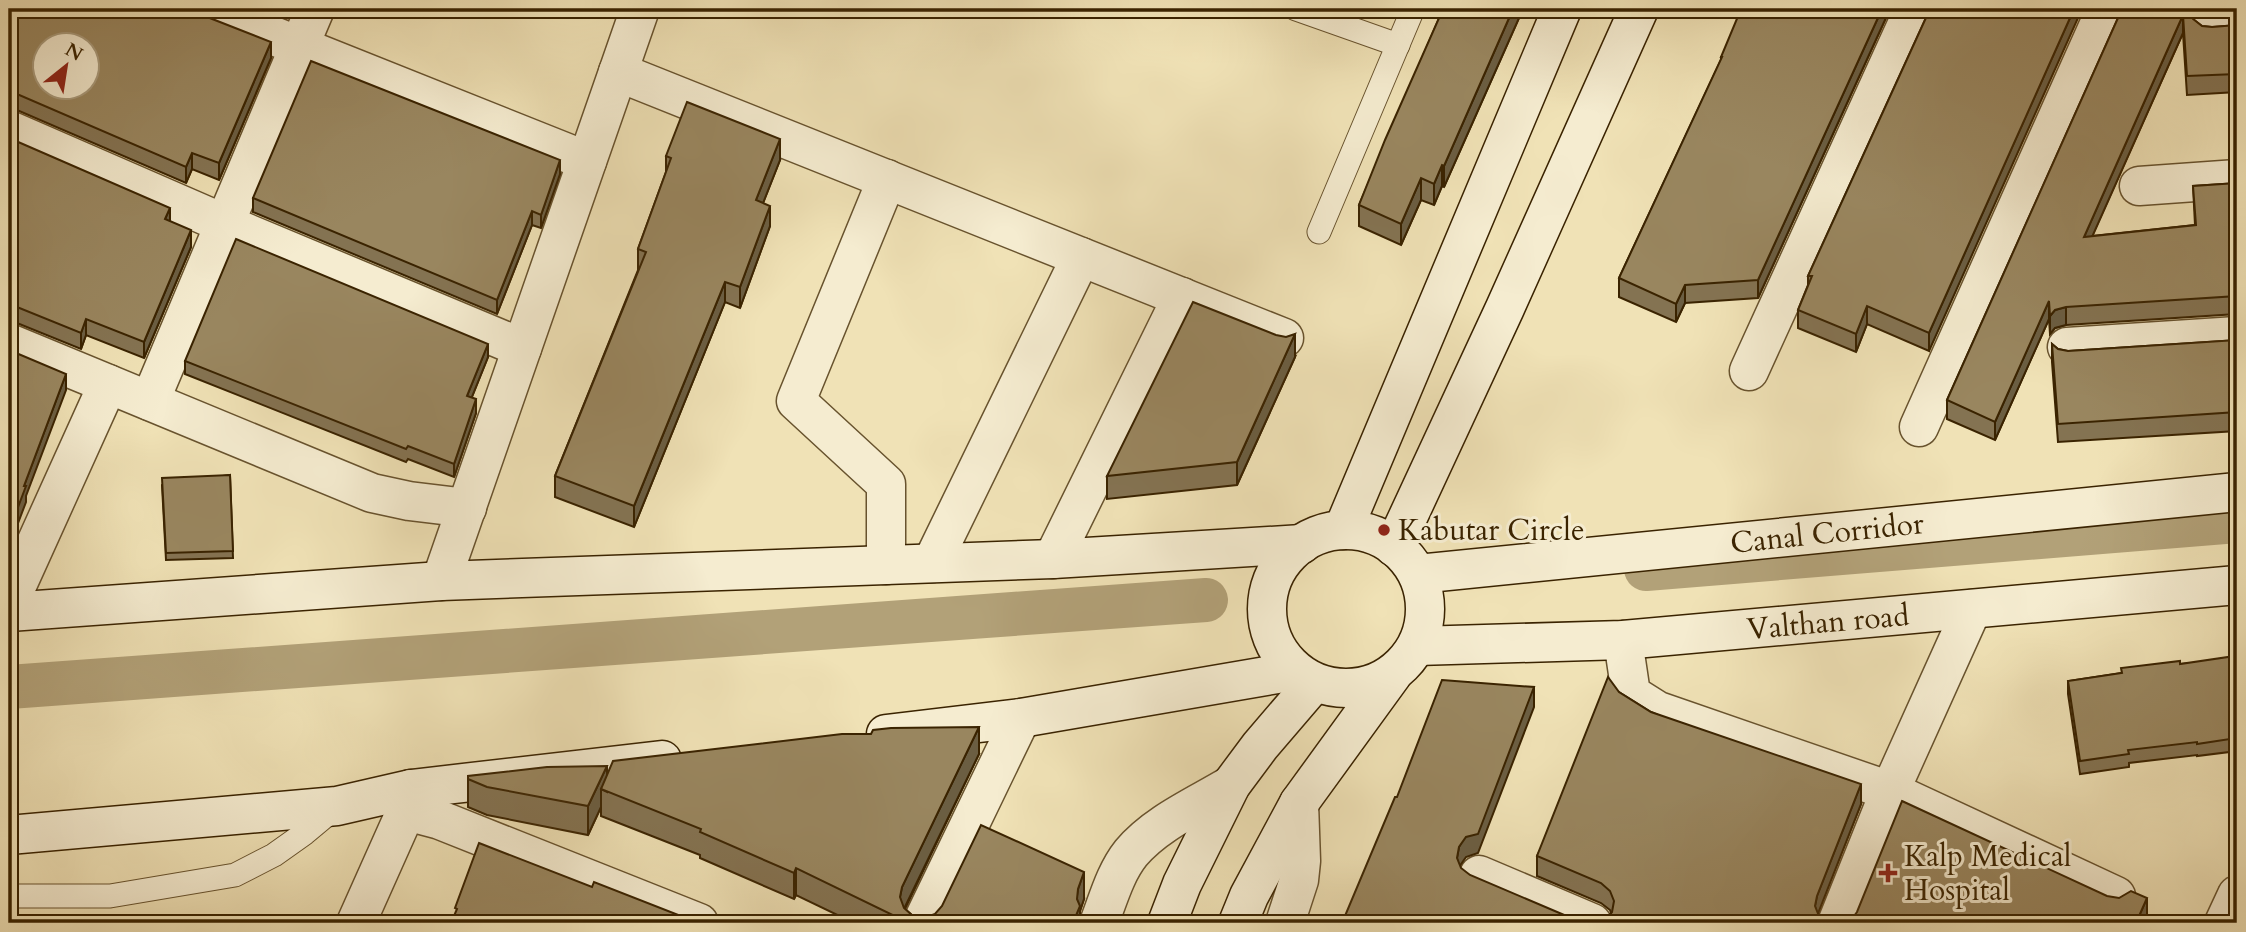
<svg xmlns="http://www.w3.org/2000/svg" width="2246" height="932" font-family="Cardo,serif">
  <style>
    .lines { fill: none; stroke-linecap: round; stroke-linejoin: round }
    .canal { stroke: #b2a178; stroke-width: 44 }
    .lane-casing { stroke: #68532e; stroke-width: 25 }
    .street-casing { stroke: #68532e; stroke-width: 41 }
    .secondary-casing { stroke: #3a2300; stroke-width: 41 }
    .lane { stroke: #f5ecd0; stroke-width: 23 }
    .street { stroke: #f5ecd0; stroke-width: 38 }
    .secondary { stroke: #f5ecd0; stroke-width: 38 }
    .wall { fill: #847352; stroke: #3a2300; stroke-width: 2 }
    .shaded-wall { fill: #6b5e42; stroke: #3a2300; stroke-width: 2 }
    .building { fill: #99865f; stroke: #3a2300; stroke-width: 2; fill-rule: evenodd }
    .poi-dot { fill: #8f2418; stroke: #f5ecd0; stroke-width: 2.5 }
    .labels { text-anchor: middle; stroke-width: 6; stroke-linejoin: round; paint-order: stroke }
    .poi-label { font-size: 30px; fill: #3a2300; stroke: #f5ecd0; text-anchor: start }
    .street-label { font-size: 30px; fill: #3a2300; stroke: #f5ecd0 }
  </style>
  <rect width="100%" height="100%" fill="#f0e2b6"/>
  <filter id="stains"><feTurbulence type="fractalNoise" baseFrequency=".00286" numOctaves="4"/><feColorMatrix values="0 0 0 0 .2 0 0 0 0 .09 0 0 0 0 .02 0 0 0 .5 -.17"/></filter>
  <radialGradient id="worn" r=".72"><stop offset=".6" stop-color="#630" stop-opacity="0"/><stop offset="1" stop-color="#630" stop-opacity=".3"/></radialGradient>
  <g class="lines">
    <g class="canal">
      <path d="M 1646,569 L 2237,521"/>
      <path d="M 9,687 L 1206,600"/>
    </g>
    <g class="lane-casing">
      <g id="lane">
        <path d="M 1296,9 L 1398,45"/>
        <path d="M 1319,232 L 1413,9"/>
        <path d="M 9,896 L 110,896 L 235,875 L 274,855 L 305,833 L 335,808"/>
      </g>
    </g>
    <g class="street-casing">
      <g id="street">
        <path d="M 206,9 L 587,161"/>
        <path d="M 2210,24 L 2237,21"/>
        <path d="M 618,72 L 1284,338"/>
        <path d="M 9,130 L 225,224 L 522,348"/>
        <path d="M 2139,186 L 2237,179"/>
        <path d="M 9,343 L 372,493 L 409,501 L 467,508"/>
        <path d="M 2067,347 L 2237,336"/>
        <path d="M 1749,371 L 1914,9"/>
        <path d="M 150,401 L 315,9"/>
        <path d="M 1919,427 L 2106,9"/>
        <path d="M 1053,559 L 1182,297"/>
        <path d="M 932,563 L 1081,257"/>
        <path d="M 886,565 L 886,484 L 796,401 L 887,179"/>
        <path d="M 441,581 L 640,9"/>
        <path d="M 9,603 L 108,384"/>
        <path d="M 1623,640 L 1631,694 L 1658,711 L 1890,791 L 2116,896"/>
        <path d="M 406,811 L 440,820 L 699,923"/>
        <path d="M 1479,875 L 1592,923"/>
        <path d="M 356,923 L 406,811 L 411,789"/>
        <path d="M 922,923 L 1021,718"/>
        <path d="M 1099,923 C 1108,900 1115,873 1131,853 C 1156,823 1198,805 1231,785"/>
        <path d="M 1285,923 L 1299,880 L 1301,861 L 1299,803"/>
        <path d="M 1837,923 L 1890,791 L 1972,609"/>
        <path d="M 2224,923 L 2237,895"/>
      </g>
    </g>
    <g class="secondary-casing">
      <g id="secondary">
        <path d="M 1343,530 L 1562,9"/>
        <circle cx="1346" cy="609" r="79"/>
        <path d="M 1394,547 L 1505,308 L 1639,9"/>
        <path d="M 1418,574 L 2237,492"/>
        <path d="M 9,612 L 441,581 L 1053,559 L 1302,544"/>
        <path d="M 1417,646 L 1623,640 L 2237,585"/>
        <path d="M 886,734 L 1021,718 L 1295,671"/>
        <path d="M 9,835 L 337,806 L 411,789 L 662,760"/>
        <path d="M 1167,923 L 1182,884 L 1231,785 L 1260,746 L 1314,683"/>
        <path d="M 1238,923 L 1249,896 L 1299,803 L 1392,675"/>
      </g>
    </g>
    <use href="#lane" class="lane"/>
    <use href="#street" class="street"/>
    <use href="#secondary" class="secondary"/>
  </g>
  <g class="wall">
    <path d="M 9,9 L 197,13 L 271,58 L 219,180 L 192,169 L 186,183 L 17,110 L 9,109 Z"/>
    <path d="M 1443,9 L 1523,9 L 1444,187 L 1442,186 L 1434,205 L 1421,200 L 1401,245 L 1359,226 L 1359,205 Z"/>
    <path d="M 1890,9 L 1758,298 L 1685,303 L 1676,322 L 1619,297 L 1619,278 L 1721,60 L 1721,57 Z"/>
    <path d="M 1930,9 L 1929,351 L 1867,324 L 1856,352 L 1798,328 L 1798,310 L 1808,285 L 1808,276 Z"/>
    <path d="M 2122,9 L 2195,9 L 2191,14 L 2193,19 L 2202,26 L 2212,27 L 2237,25 L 2237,92 L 2187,95 L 2183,33 L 2092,236 L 2195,225 L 2193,186 L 2237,183 L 2237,314 L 2066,325 L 2055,328 L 2050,334 L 2049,319 L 1995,440 L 1947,419 L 1947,400 Z"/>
    <path d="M 9,138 L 170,221 L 191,247 L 144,358 L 86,335 L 81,349 L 17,323 L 9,322 Z"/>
    <path d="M 666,156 L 780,160 L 763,203 L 770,226 L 740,308 L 725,302 L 634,527 L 555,497 L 555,476 L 638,270 L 638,249 L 666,172 Z"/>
    <path d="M 560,174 L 541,228 L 532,225 L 497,314 L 253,212 L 253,198 Z"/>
    <path d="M 2237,340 L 2237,431 L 2058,442 L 2052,362 L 2052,344 L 2058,349 L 2068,351 Z"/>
    <path d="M 488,357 L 472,397 L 476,413 L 454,477 L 408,459 L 406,462 L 185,374 L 185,361 Z"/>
    <path d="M 1295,357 L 1237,485 L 1107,499 L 1107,476 Z"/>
    <path d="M 230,475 L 233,558 L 166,560 L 162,485 Z"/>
    <path d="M 2237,659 L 2237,751 L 2197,756 L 2197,755 L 2129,763 L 2129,767 L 2080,774 L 2068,694 L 2068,681 L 2180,664 Z"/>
    <path d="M 1619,692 L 1651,712 L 1861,804 L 1818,912 L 1819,916 L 1828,923 L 1606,920 L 1611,913 L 1610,910 L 1601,903 L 1537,876 L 1537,856 Z"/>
    <path d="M 979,754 L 905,909 L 913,916 L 924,918 L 1084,899 L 1080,911 L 1080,923 L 854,923 L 796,895 L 794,899 L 700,858 L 700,855 L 601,816 L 601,807 L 588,835 L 487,815 L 468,807 L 468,776 L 607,775 Z"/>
  </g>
  <g class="shaded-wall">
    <path d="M 1513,9 L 1523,9 L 1444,187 L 1444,166 Z"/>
    <path d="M 1882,9 L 1890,9 L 1758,298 L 1758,280 Z"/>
    <path d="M 2074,9 L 2082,9 L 1929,351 L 1929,333 Z"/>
    <path d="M 2183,15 L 2183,33 L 2084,255 L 2084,237 Z"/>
    <path d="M 271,42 L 271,58 L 219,180 L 219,163 Z"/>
    <path d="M 780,139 L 780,160 L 756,221 L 756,200 Z"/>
    <path d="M 192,153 L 192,169 L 186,183 L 186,167 Z"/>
    <path d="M 560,160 L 560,174 L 541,228 L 541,215 Z"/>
    <path d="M 1442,165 L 1442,186 L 1434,205 L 1434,184 Z"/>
    <path d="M 1421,178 L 1421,200 L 1401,245 L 1401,224 Z"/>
    <path d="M 770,206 L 770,226 L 740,308 L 740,287 Z"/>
    <path d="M 170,208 L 170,224 L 165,219 Z"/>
    <path d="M 532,211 L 532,225 L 497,314 L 497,300 Z"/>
    <path d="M 191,230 L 191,247 L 144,358 L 144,342 Z"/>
    <path d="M 725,282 L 725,302 L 634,527 L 634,506 Z"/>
    <path d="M 1685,285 L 1685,303 L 1676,322 L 1676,304 Z"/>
    <path d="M 2049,301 L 2049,319 L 1995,440 L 1995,422 Z"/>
    <path d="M 1867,306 L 1867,324 L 1856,352 L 1856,334 Z"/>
    <path d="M 2066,307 L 2066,325 L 2055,328 L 2050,334 L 2050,316 L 2055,310 Z"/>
    <path d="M 86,319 L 86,335 L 81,349 L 81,333 Z"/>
    <path d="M 1295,334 L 1295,357 L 1237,485 L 1237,462 Z"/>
    <path d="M 488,344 L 488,357 L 467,409 L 467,396 Z"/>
    <path d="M 66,374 L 66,390 L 26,496 L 26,502 L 9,547 L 9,531 L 24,486 Z"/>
    <path d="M 476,399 L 476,413 L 454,477 L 454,464 Z"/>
    <path d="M 1534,687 L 1534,707 L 1478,853 L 1466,857 L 1459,867 L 1457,858 L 1459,847 Z"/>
    <path d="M 979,727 L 979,754 L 902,913 L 900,897 L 902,887 Z"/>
    <path d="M 607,766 L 607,792 L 601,789 L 601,807 L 588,835 L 588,806 Z"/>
    <path d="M 1861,784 L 1861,804 L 1817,916 L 1815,906 L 1817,896 Z"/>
    <path d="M 796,868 L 796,895 L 794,899 L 794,873 Z"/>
    <path d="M 1084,872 L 1084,899 L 1080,911 L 1080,923 L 1073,923 L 1078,889 Z"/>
    <path d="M 2147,898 L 2147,918 L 2144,923 L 2136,923 Z"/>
  </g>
  <g class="building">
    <path d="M 9,9 L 192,9 L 197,13 L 271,42 L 219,163 L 192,153 L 186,167 L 17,94 L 9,93 ZM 46,46 L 88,46 L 88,88 L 46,88 Z"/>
    <path d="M 1443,9 L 1513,9 L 1444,166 L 1442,165 L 1434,184 L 1421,178 L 1401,224 L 1359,205 L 1385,140 Z"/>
    <path d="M 1741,9 L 1882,9 L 1758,280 L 1685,285 L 1676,304 L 1619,278 L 1722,57 L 1721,57 Z"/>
    <path d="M 1930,9 L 2074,9 L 1929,333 L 1867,306 L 1856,334 L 1798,310 L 1812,276 L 1808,276 Z"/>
    <path d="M 2122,9 L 2189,9 L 2193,19 L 2202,26 L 2212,27 L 2237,25 L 2237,74 L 2187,76 L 2183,15 L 2084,237 L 2196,225 L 2193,186 L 2237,183 L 2237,296 L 2066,307 L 2055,310 L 2050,316 L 2049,301 L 1995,422 L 1947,400 Z"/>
    <path d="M 311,61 L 560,160 L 541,215 L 532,211 L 497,300 L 253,198 Z"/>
    <path d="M 687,102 L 780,139 L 756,200 L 770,206 L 740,287 L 725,282 L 634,506 L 555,476 L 646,252 L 638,249 L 671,158 L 666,156 Z"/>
    <path d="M 9,138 L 170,208 L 165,219 L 191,230 L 144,342 L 86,319 L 81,333 L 17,307 L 9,306 Z"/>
    <path d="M 236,239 L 488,344 L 467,396 L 476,399 L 454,464 L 408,446 L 406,449 L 185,361 Z"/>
    <path d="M 1193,302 L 1276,335 L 1286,337 L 1295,334 L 1237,462 L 1107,476 Z"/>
    <path d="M 2237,340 L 2237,412 L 2058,424 L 2052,344 L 2058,349 L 2068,351 Z"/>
    <path d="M 9,350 L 66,374 L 24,486 L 26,486 L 9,531 Z"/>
    <path d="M 230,475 L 233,551 L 166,553 L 162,478 Z"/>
    <path d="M 2235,656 L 2235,659 L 2237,659 L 2237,738 L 2197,744 L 2197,742 L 2128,750 L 2129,754 L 2080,761 L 2068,681 L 2122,673 L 2121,668 L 2180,661 L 2180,664 Z"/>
    <path d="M 1608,677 L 1619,692 L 1651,712 L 1861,784 L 1817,896 L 1815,906 L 1819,916 L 1829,923 L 1599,923 L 1606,920 L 1612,912 L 1614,901 L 1610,891 L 1601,883 L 1537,856 Z"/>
    <path d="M 1442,680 L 1534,687 L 1478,834 L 1466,837 L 1459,847 L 1457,858 L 1461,868 L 1470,875 L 1583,923 L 1342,923 L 1395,797 L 1397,797 Z"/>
    <path d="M 979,727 L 902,887 L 900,897 L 904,908 L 913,916 L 924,918 L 935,914 L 942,906 L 981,825 L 1084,872 L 1078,889 L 1077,899 L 1080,906 L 1073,923 L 909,923 L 796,868 L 794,873 L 700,832 L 701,829 L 601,789 L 613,761 L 842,734 L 871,734 L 873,730 L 891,728 Z"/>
    <path d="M 607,766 L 588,806 L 487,787 L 468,779 L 468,776 L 547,767 Z"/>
    <path d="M 1902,801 L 2107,896 L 2119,898 L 2131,891 L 2147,898 L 2136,923 L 1844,923 L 1851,920 L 1857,912 Z"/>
    <path d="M 479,843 L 592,887 L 594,882 L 691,920 L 704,921 L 709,923 L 451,923 L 457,909 L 455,908 Z"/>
  </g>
  <g class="poi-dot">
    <circle cx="1384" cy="530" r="7"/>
    <path d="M1884.5 862.5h7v7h7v7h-7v7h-7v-7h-7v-7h7z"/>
  </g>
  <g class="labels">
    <g class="poi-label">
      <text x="1398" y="540">Kabutar Circle</text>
      <text x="1904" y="866">Kalp Medical<tspan x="1904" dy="34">Hospital</tspan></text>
    </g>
    <g class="street-label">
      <text transform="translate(1827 533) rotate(-6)" y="10">Canal Corridor</text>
      <text transform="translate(1828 622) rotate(-5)" y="10">Valthan road</text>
    </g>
  </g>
  <rect width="2246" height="932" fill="none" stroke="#f0e2b6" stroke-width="35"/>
  <rect x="10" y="10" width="2225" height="911" fill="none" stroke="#3a2300" stroke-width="3.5"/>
  <rect x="18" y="18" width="2211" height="897" fill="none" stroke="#3a2300" stroke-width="2"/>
  <g transform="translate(66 66) rotate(30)"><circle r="33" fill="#f5ecd0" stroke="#aa9c7d" stroke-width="2"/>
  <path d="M0-5L12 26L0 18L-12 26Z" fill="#8f2418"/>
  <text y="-10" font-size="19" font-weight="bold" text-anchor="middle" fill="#3a2300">N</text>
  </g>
  <rect width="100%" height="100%" filter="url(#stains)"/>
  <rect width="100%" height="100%" fill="url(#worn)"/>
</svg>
